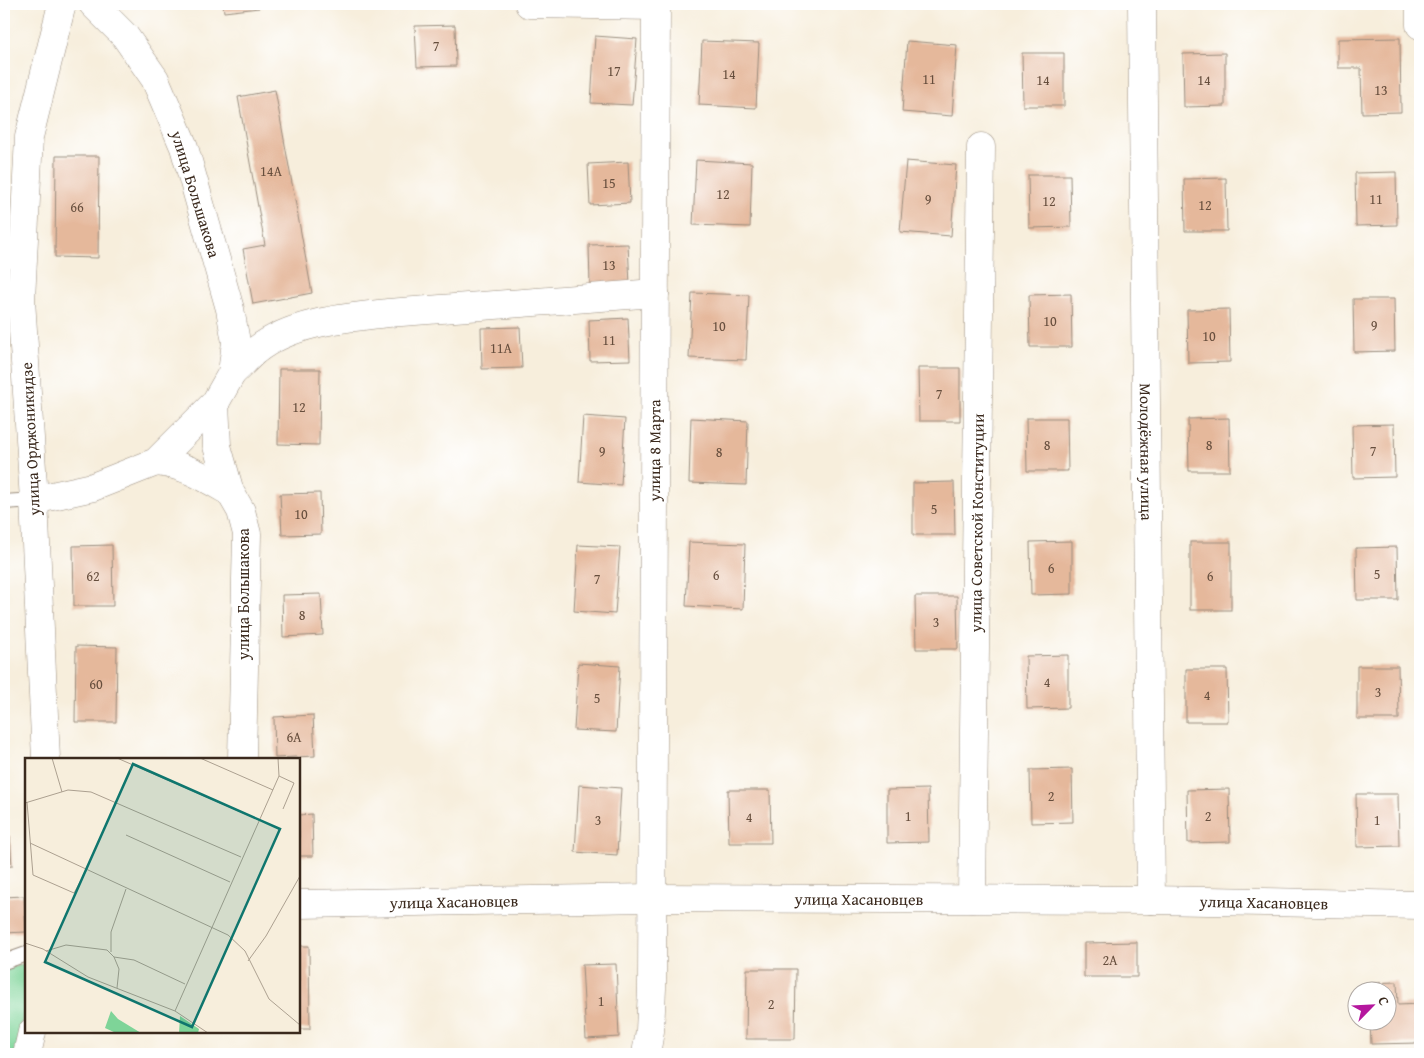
<svg xmlns="http://www.w3.org/2000/svg" width="1424" height="1058" font-family="'Gentium Book Plus',serif">
  <style>
    .green { fill: #7ed498; stroke: #5c7f5b }
    .building { fill: #e5b89b }
    .lines { fill: none; stroke-linecap: round; stroke-linejoin: round }
    .service-casing { stroke: #998c7d; stroke-width: 16 }
    .minor-casing { stroke: #998c7d; stroke-width: 29 }
    .primary-casing { stroke: #998c7d; stroke-width: 29 }
    .service { stroke: #fff; stroke-width: 14 }
    .minor { stroke: #fff; stroke-width: 28 }
    .primary { stroke: #fff; stroke-width: 28 }
    .labels { text-anchor: middle; stroke-width: 4; stroke-linejoin: round; paint-order: stroke }
    .number-label { font-size: 14px; fill: #664e3d }
    .street-label { font-size: 16px; fill: #3b2a1e; stroke: #fff }
    .inset-road { fill: none; stroke: #aca090; stroke-width: 1 }
    .view { fill: #0f766e; fill-opacity: 0.15; stroke: #0f766e; stroke-width: 2.5 }
    .inset-edge { fill: none; stroke: #3b2a1e; stroke-width: 2.5 }
  </style>
  <rect width="100%" height="100%" fill="#fff"/>
  <filter id="ink" filterUnits="userSpaceOnUse"><feTurbulence type="fractalNoise" baseFrequency=".02" numOctaves="2"/><feDisplacementMap in="SourceGraphic" scale="10" xChannelSelector="R" yChannelSelector="G"/><feConvolveMatrix kernelMatrix="1 2 1 2 8 2 1 2 1" color-interpolation-filters="sRGB"/></filter>
  <filter id="wash" filterUnits="userSpaceOnUse"><feTurbulence type="fractalNoise" baseFrequency=".0096" numOctaves="4" result="noise"/><feDisplacementMap in="SourceGraphic" scale="20" xChannelSelector="R" yChannelSelector="G"/><feGaussianBlur stdDeviation="1.12" result="paint"/><feColorMatrix in="noise" values="0 0 0 0 0 0 0 0 0 0 0 0 0 0 0 0 0 1.4 0 .05"/><feComposite in="paint" operator="in"/></filter>
  <g filter="url(#wash)">
    <rect width="100%" height="100%" fill="#f7eedc"/>
    <path class="green" d="M 26,963 L 26,1000 L 16,1054 L 4,1054 L 4,970 Z"/>
    <g id="blocks">
      <g class="building">
        <path d="M 223,4 L 258,4 L 259,8 L 224,12 Z"/>
        <path d="M 455,25 L 456,66 L 417,67 L 415,26 Z"/>
        <path d="M 595,36 L 637,39 L 632,105 L 591,103 Z"/>
        <path d="M 1400,38 L 1401,112 L 1362,113 L 1361,68 L 1338,68 L 1338,39 Z"/>
        <path d="M 702,41 L 759,43 L 756,108 L 699,105 Z"/>
        <path d="M 907,41 L 957,45 L 952,116 L 902,112 Z"/>
        <path d="M 1022,53 L 1064,53 L 1064,106 L 1023,106 Z"/>
        <path d="M 1225,53 L 1225,106 L 1184,107 L 1183,54 Z"/>
        <path d="M 275,90 L 312,293 L 253,304 L 243,249 L 265,245 L 238,97 Z"/>
        <path d="M 56,156 L 99,156 L 98,258 L 55,257 Z"/>
        <path d="M 696,160 L 752,163 L 750,227 L 693,225 Z"/>
        <path d="M 906,161 L 956,165 L 951,236 L 900,232 Z"/>
        <path d="M 628,162 L 630,203 L 590,205 L 588,164 Z"/>
        <path d="M 1396,172 L 1397,225 L 1356,226 L 1355,173 Z"/>
        <path d="M 1028,175 L 1070,175 L 1071,227 L 1029,228 Z"/>
        <path d="M 1226,178 L 1227,231 L 1185,231 L 1184,179 Z"/>
        <path d="M 628,244 L 630,285 L 590,286 L 589,245 Z"/>
        <path d="M 692,293 L 749,295 L 746,360 L 689,358 Z"/>
        <path d="M 1071,294 L 1072,347 L 1030,347 L 1029,295 Z"/>
        <path d="M 1353,299 L 1394,299 L 1395,351 L 1354,352 Z"/>
        <path d="M 1229,309 L 1230,362 L 1188,363 L 1187,310 Z"/>
        <path d="M 628,318 L 630,360 L 590,361 L 589,320 Z"/>
        <path d="M 520,327 L 522,368 L 482,369 L 481,328 Z"/>
        <path d="M 918,368 L 960,368 L 960,421 L 919,421 Z"/>
        <path d="M 279,369 L 320,369 L 319,445 L 278,444 Z"/>
        <path d="M 583,416 L 625,419 L 621,485 L 579,482 Z"/>
        <path d="M 691,418 L 748,421 L 746,485 L 689,483 Z"/>
        <path d="M 1026,418 L 1067,418 L 1068,471 L 1027,471 Z"/>
        <path d="M 1229,418 L 1230,471 L 1189,471 L 1188,419 Z"/>
        <path d="M 1394,424 L 1395,477 L 1353,478 L 1352,425 Z"/>
        <path d="M 954,482 L 955,535 L 913,535 L 913,483 Z"/>
        <path d="M 320,493 L 321,534 L 282,535 L 280,494 Z"/>
        <path d="M 1072,541 L 1072,594 L 1031,595 L 1030,542 Z"/>
        <path d="M 689,542 L 745,544 L 743,609 L 686,606 Z"/>
        <rect x="1190" y="542" width="41" height="68"/>
        <path d="M 112,545 L 113,606 L 74,606 L 73,546 Z"/>
        <path d="M 578,545 L 620,547 L 615,614 L 574,611 Z"/>
        <path d="M 1397,547 L 1398,600 L 1357,600 L 1356,548 Z"/>
        <path d="M 321,594 L 323,635 L 283,637 L 282,595 Z"/>
        <path d="M 915,596 L 957,596 L 958,649 L 916,649 Z"/>
        <path d="M 76,646 L 117,647 L 116,722 L 75,722 Z"/>
        <path d="M 1068,655 L 1068,708 L 1027,709 L 1026,656 Z"/>
        <path d="M 578,663 L 620,666 L 616,732 L 574,730 Z"/>
        <path d="M 1357,666 L 1398,666 L 1399,719 L 1357,719 Z"/>
        <path d="M 1186,669 L 1227,669 L 1228,722 L 1186,722 Z"/>
        <path d="M 313,715 L 315,756 L 275,758 L 274,717 Z"/>
        <path d="M 1072,769 L 1073,822 L 1031,823 L 1030,770 Z"/>
        <path d="M 579,785 L 621,788 L 617,855 L 575,852 Z"/>
        <path d="M 928,789 L 929,842 L 887,843 L 887,790 Z"/>
        <path d="M 1229,789 L 1230,842 L 1188,843 L 1187,790 Z"/>
        <path d="M 728,790 L 770,790 L 771,843 L 729,843 Z"/>
        <path d="M 1356,794 L 1398,794 L 1399,846 L 1357,847 Z"/>
        <path d="M 312,814 L 313,856 L 299,856 L 299,815 Z"/>
        <path d="M 10,836 L 12,866 L 4,867 L 4,837 Z"/>
        <path d="M 24,896 L 26,932 L 4,933 L 4,897 Z"/>
        <path d="M 1137,942 L 1137,977 L 1084,977 L 1084,943 Z"/>
        <path d="M 299,946 L 309,946 L 310,1029 L 299,1029 Z"/>
        <path d="M 616,964 L 619,1037 L 586,1039 L 582,965 Z"/>
        <path d="M 747,969 L 796,969 L 795,1039 L 746,1039 Z"/>
        <path d="M 1397,982 L 1398,1005 L 1420,1004 L 1420,1043 L 1371,1044 L 1370,1020 L 1386,1020 L 1386,990 L 1369,990 L 1369,983 Z"/>
      </g>
    </g>
  </g>
  <g filter="url(#ink)">
    <use href="#blocks" fill-opacity="0" stroke="#998c7d" stroke-width="1"/>
    <g class="lines">
      <g class="service-casing">
        <g id="service">
          <path d="M 4,502 L 34,500"/>
          <path d="M 4,962 L 26,954"/>
        </g>
      </g>
      <g class="minor-casing">
        <g id="minor">
          <path d="M 529,4 L 656,6"/>
          <path id="s1" d="M 1142,4 L 1151,900"/>
          <path d="M 1420,4 L 1420,25"/>
          <path d="M 232,373 C 240,366 247,358 255,351 C 291,322 344,318 388,313 L 655,293"/>
          <path d="M 215,403 L 217,446 L 230,492 L 241,511 L 247,534 L 242,759"/>
          <path d="M 156,462 C 184,464 206,478 230,492"/>
          <path d="M 34,500 L 93,487 L 156,462 L 215,403 L 232,373 L 236,342 L 230,309 L 184,147 L 155,79 L 125,36 L 93,4"/>
          <path id="s2" d="M 972,899 L 981,147"/>
          <path id="s3" d="M 299,904 L 651,898 L 1151,900 L 1420,905"/>
          <path id="s4" d="M 646,1054 L 650,1031 L 652,988 L 656,4"/>
        </g>
      </g>
      <g class="primary-casing">
        <g id="primary">
          <path d="M 46,759 L 34,500 L 21,300 L 29,137 L 62,4"/>
          <path d="M 27,1054 L 32,1032"/>
        </g>
      </g>
      <use href="#service" class="service"/>
      <use href="#minor" class="minor"/>
      <use href="#primary" class="primary"/>
    </g>
  </g>
  <g class="labels">
    <g class="number-label">
      <text x="436" y="51">7</text>
      <text x="614" y="76">17</text>
      <text x="729" y="79">14</text>
      <text x="929" y="84">11</text>
      <text x="1043" y="85">14</text>
      <text x="1204" y="85">14</text>
      <text x="1381" y="95">13</text>
      <text x="271" y="176">14А</text>
      <text x="609" y="188">15</text>
      <text x="723" y="199">12</text>
      <text x="928" y="204">9</text>
      <text x="1376" y="204">11</text>
      <text x="1049" y="206">12</text>
      <text x="1205" y="210">12</text>
      <text x="77" y="212">66</text>
      <text x="609" y="270">13</text>
      <text x="1050" y="326">10</text>
      <text x="1374" y="330">9</text>
      <text x="719" y="331">10</text>
      <text x="1209" y="341">10</text>
      <text x="609" y="345">11</text>
      <text x="501" y="353">11А</text>
      <text x="939" y="399">7</text>
      <text x="299" y="412">12</text>
      <text x="1047" y="450">8</text>
      <text x="1209" y="450">8</text>
      <text x="602" y="456">9</text>
      <text x="1373" y="456">7</text>
      <text x="719" y="457">8</text>
      <text x="934" y="514">5</text>
      <text x="301" y="519">10</text>
      <text x="1051" y="573">6</text>
      <text x="1377" y="579">5</text>
      <text x="716" y="580">6</text>
      <text x="93" y="581">62</text>
      <text x="1210" y="581">6</text>
      <text x="597" y="584">7</text>
      <text x="302" y="620">8</text>
      <text x="936" y="627">3</text>
      <text x="1047" y="687">4</text>
      <text x="96" y="689">60</text>
      <text x="1378" y="697">3</text>
      <text x="1207" y="700">4</text>
      <text x="597" y="703">5</text>
      <text x="294" y="742">6А</text>
      <text x="1051" y="801">2</text>
      <text x="908" y="821">1</text>
      <text x="1208" y="821">2</text>
      <text x="749" y="822">4</text>
      <text x="598" y="825">3</text>
      <text x="1377" y="825">1</text>
      <text x="1110" y="965">2А</text>
      <text x="601" y="1006">1</text>
      <text x="771" y="1009">2</text>
    </g>
    <g class="street-label">
      <text transform="translate(196 194) rotate(73)" y="6">улица Большакова</text>
      <text transform="translate(30 439) rotate(-93)" y="6">улица Орджоникидзе</text>
      <text dy="6" stroke="none"><textPath href="#s4" startOffset="604">улица 8 Марта</textPath></text>
      <text dy="6" stroke="none"><textPath href="#s1" startOffset="448">Молодёжная улица</textPath></text>
      <text dy="6" stroke="none"><textPath href="#s2" startOffset="376">улица Советской Конституции</textPath></text>
      <text transform="translate(243 594) rotate(-90)" y="6">улица Большакова</text>
      <text dy="6" stroke="none"><textPath href="#s3" startOffset="560">улица Хасановцев</textPath></text>
      <text dy="6" stroke="none"><textPath href="#s3" startOffset="155">улица Хасановцев</textPath></text>
      <text dy="6" stroke="none"><textPath href="#s3" startOffset="965">улица Хасановцев</textPath></text>
    </g>
  </g>
  <g transform="translate(25 758)">
    <rect width="275" height="275" fill="#f7eedc"/>
    <path d="M 86,253 L 93,261 L 116,275 L 91,275 L 80,270 ZM 155,258 L 174,271 L 173,275 L 154,275 Z" fill="#7ed498"/>
    <path class="inset-road" d="M 27,0 L 37,34M 92,0 L 234,62M 175,0 L 248,32M 254,18 L 269,25 L 258,51M 2,44 L 8,117 L 49,135 L 61,113M 0,45 L 43,32 L 66,34 L 216,99M 101,77 L 205,124M 5,85 L 203,177 L 220,193 L 244,241 L 275,267M 0,185 L 18,191 L 63,219 L 150,253 L 183,275M 21,193 L 41,187 L 82,192 L 89,199 L 94,211 L 92,230M 86,194 L 86,174 L 101,131M 89,199 L 109,202 L 160,226M 223,203 L 241,178 L 275,118M 150,253 L 254,18 L 253,0"/>
    <path class="view" d="M 108,6 L 255,71 L 167,269 L 20,204 Z"/>
    <rect width="275" height="275" class="inset-edge"/>
  </g>
  <rect width="1424" height="1058" fill="none" stroke="#fff" stroke-width="20"/>
  <g transform="translate(1372 1006) rotate(66)"><circle r="24" fill="#ffffff" stroke="#b1aaa5"/>
  <path d="M0-4L9 19L0 12L-9 19Z" fill="#b5179e"/>
  <text y="-8" font-size="14" font-weight="bold" text-anchor="middle" fill="#3b2a1e">С</text>
  </g>
</svg>
